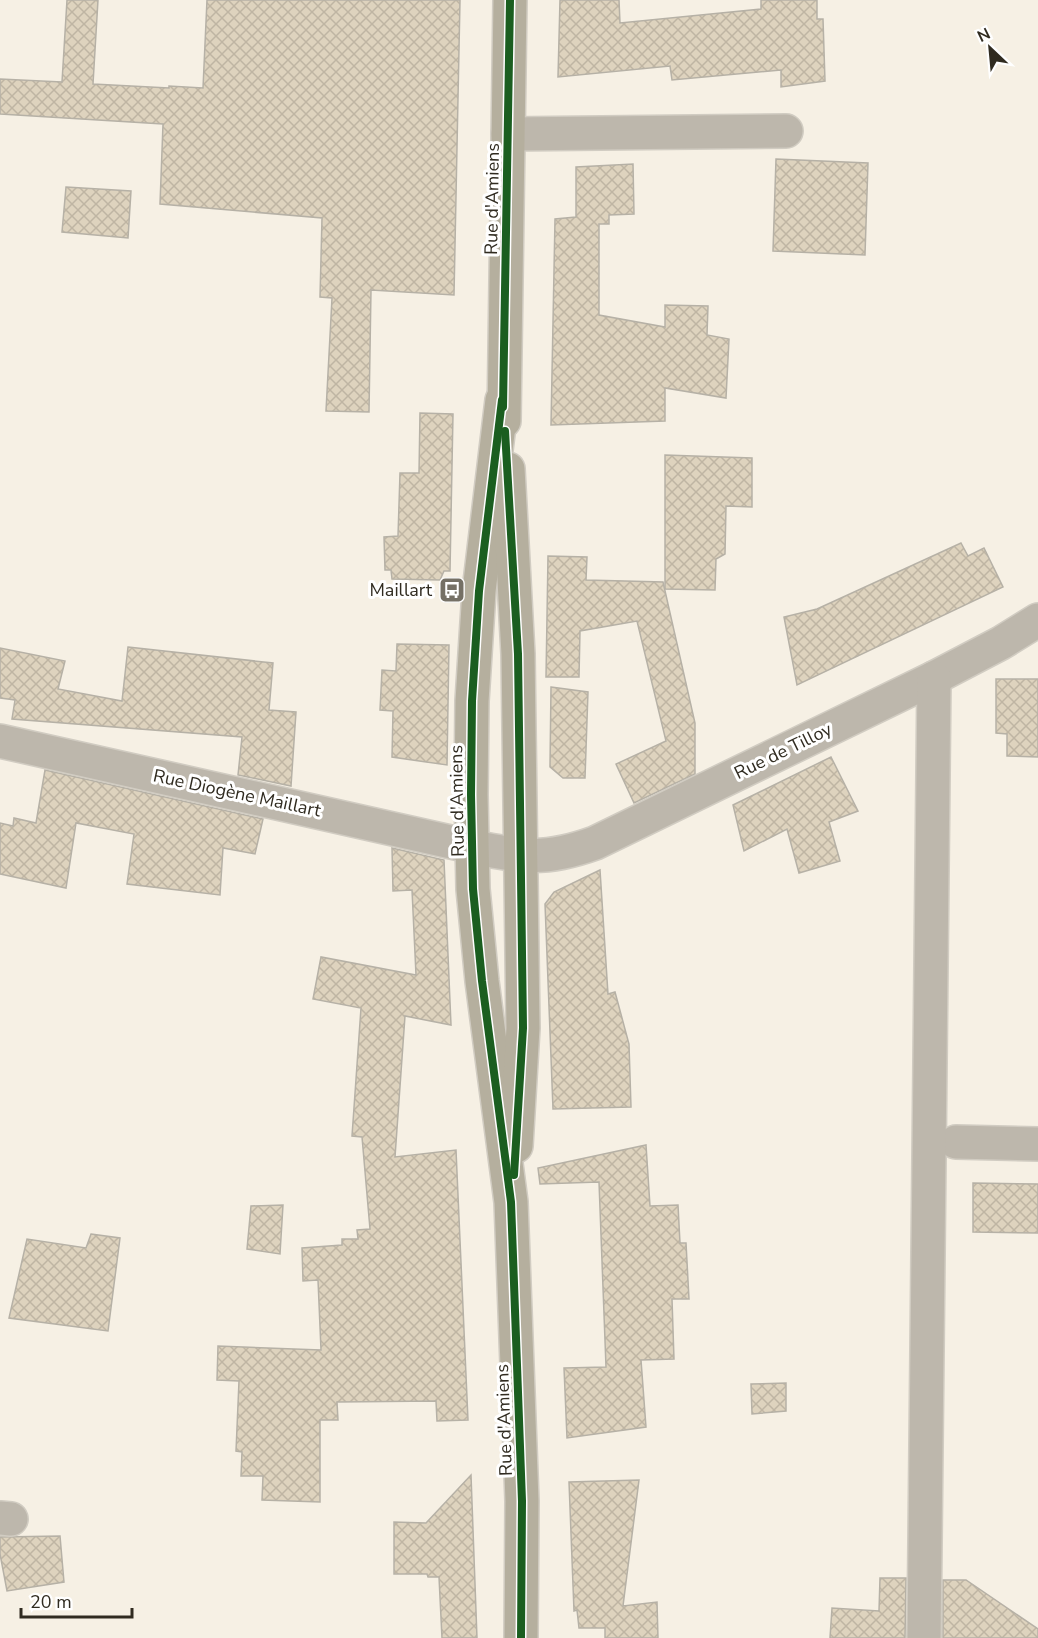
<svg xmlns="http://www.w3.org/2000/svg" width="1038" height="1638" font-family="'Nunito Sans',sans-serif">
  <style>
    .building { fill: url(#building-cross-hatch); stroke: #b6b1a6; stroke-width: 1.5 }
    .lines { fill: none; stroke-linecap: round; stroke-linejoin: round }
    .minor-casing { stroke: #d1ccc2; stroke-width: 36 }
    .major-casing { stroke: #d1ccc2; stroke-width: 36 }
    .minor { stroke: #bdb7ac; stroke-width: 33 }
    .major { stroke: #b5af9e; stroke-width: 33 }
    .cycleway-casing { stroke: #fff; stroke-width: 11 }
    .cycleway { stroke: #1b5e20; stroke-width: 8 }
    .labels { text-anchor: middle; stroke-width: 6; stroke-linejoin: round; paint-order: stroke }
    .street-label { font-size: 18px; fill: #302b20; stroke: #fff }
    .poi-label { font-size: 18px; fill: #302b20; stroke: #fff; text-anchor: end }
  </style>
  <defs>
    <pattern id="building-cross-hatch" width="8" height="8" patternUnits="userSpaceOnUse" patternTransform="scale(1.5)"><rect width="8" height="8" fill="#ded3be"/><path d="M0 0l8 8M0 8l8-8" fill="none" stroke="#bfb5a3"/></pattern>
  </defs>
  <rect width="100%" height="100%" fill="#f6f0e4"/>
  <g class="building">
    <path d="M 67,0 L 98,0 L 93,84 L 169,88 L 169,86 L 203,88 L 207,0 L 460,0 L 454,295 L 371,290 L 369,412 L 326,411 L 332,298 L 320,297 L 322,218 L 160,204 L 163,124 L 0,114 L 0,79 L 62,82 Z"/>
    <path d="M 560,0 L 619,0 L 620,23 L 761,9 L 761,0 L 817,0 L 817,19 L 823,19 L 825,81 L 781,87 L 781,70 L 672,80 L 670,66 L 558,77 Z"/>
    <path d="M 776,159 L 868,163 L 865,255 L 773,251 Z"/>
    <path d="M 633,164 L 634,214 L 609,215 L 609,224 L 599,224 L 599,315 L 665,327 L 665,305 L 708,306 L 707,335 L 729,339 L 726,398 L 665,388 L 665,421 L 551,425 L 555,219 L 576,217 L 576,167 Z"/>
    <path d="M 66,187 L 131,191 L 128,238 L 62,232 Z"/>
    <path d="M 420,413 L 453,414 L 450,571 L 444,571 L 440,580 L 392,579 L 391,570 L 385,570 L 384,537 L 398,536 L 400,473 L 419,473 Z"/>
    <path d="M 665,455 L 752,458 L 752,507 L 726,506 L 725,554 L 716,559 L 715,590 L 665,589 Z"/>
    <path d="M 961,543 L 968,556 L 984,548 L 1003,587 L 797,685 L 784,617 L 817,609 Z"/>
    <path d="M 548,556 L 587,557 L 586,580 L 663,582 L 695,723 L 695,774 L 634,803 L 616,764 L 666,741 L 637,621 L 580,631 L 579,677 L 546,677 Z"/>
    <path d="M 397,644 L 449,645 L 447,765 L 392,757 L 393,711 L 380,710 L 382,670 L 396,671 Z"/>
    <path d="M 128,647 L 273,663 L 269,710 L 296,712 L 291,786 L 238,775 L 242,737 L 12,719 L 15,700 L 0,698 L 0,648 L 65,661 L 58,689 L 122,701 Z"/>
    <path d="M 996,679 L 1038,679 L 1038,757 L 1007,756 L 1007,734 L 996,733 Z"/>
    <path d="M 551,687 L 588,692 L 585,778 L 563,778 L 550,767 Z"/>
    <path d="M 831,757 L 858,811 L 829,822 L 840,861 L 799,873 L 787,829 L 744,851 L 733,805 Z"/>
    <path d="M 45,770 L 263,819 L 255,854 L 223,848 L 220,895 L 127,884 L 134,834 L 76,823 L 66,888 L 0,874 L 0,823 L 13,826 L 14,818 L 36,823 Z"/>
    <path d="M 392,848 L 444,860 L 451,1025 L 405,1016 L 395,1157 L 456,1150 L 468,1420 L 437,1421 L 436,1401 L 337,1402 L 338,1420 L 320,1420 L 320,1502 L 262,1500 L 263,1476 L 241,1476 L 242,1452 L 236,1451 L 239,1381 L 217,1380 L 218,1346 L 321,1350 L 318,1280 L 303,1281 L 302,1248 L 342,1245 L 342,1239 L 358,1239 L 357,1230 L 370,1229 L 362,1137 L 352,1136 L 361,1008 L 313,999 L 321,957 L 416,975 L 412,890 L 393,891 Z"/>
    <path d="M 600,870 L 608,994 L 615,992 L 629,1044 L 631,1107 L 553,1109 L 545,904 L 554,892 Z"/>
    <path d="M 646,1145 L 650,1206 L 678,1205 L 680,1243 L 686,1243 L 689,1299 L 672,1299 L 674,1359 L 641,1360 L 646,1427 L 567,1438 L 564,1368 L 606,1367 L 599,1182 L 540,1184 L 538,1168 Z"/>
    <path d="M 973,1183 L 1038,1184 L 1038,1233 L 973,1232 Z"/>
    <path d="M 283,1205 L 280,1254 L 247,1249 L 251,1206 Z"/>
    <path d="M 91,1234 L 120,1238 L 108,1331 L 9,1318 L 27,1239 L 86,1248 Z"/>
    <path d="M 786,1383 L 786,1411 L 752,1414 L 751,1384 Z"/>
    <path d="M 471,1475 L 477,1638 L 442,1638 L 439,1577 L 428,1577 L 427,1574 L 394,1574 L 394,1522 L 426,1523 Z"/>
    <path d="M 639,1480 L 623,1606 L 657,1602 L 658,1638 L 605,1638 L 605,1628 L 579,1628 L 577,1610 L 574,1611 L 569,1482 Z"/>
    <path d="M 60,1536 L 64,1582 L 7,1591 L 0,1554 L 0,1537 Z"/>
    <path d="M 880,1578 L 906,1578 L 905,1638 L 830,1638 L 832,1608 L 879,1611 Z"/>
    <path d="M 943,1580 L 966,1580 L 1038,1629 L 1038,1638 L 943,1638 Z"/>
  </g>
  <g class="lines">
    <g class="minor-casing">
      <g id="minor">
        <path d="M 508,134 L 786,131"/>
        <path d="M 0,741 L 473,847 C 523,857 545,861 595,843 L 934,678 L 1001,643 L 1038,620"/>
        <path d="M 956,1142 L 1038,1144"/>
        <path d="M 0,1518 L 11,1519"/>
        <path d="M 924,1638 L 934,678"/>
      </g>
    </g>
    <g class="major-casing">
      <g id="major">
        <path d="M 502,400 L 479,591 L 472,701 L 471,795 L 473,889 L 482,981 L 511,1202 L 522,1501 L 521,1638"/>
        <path d="M 504,421 L 510,0"/>
        <path d="M 508,469 L 518,654 L 523,1028 L 516,1146"/>
      </g>
    </g>
    <use href="#minor" class="minor"/>
    <use href="#major" class="major"/>
    <g class="cycleway-casing">
      <g id="cycleway">
        <path d="M 502,400 L 479,591 L 472,701 L 471,795 L 473,889 L 482,981 L 511,1202 L 522,1501 L 521,1638"/>
        <path d="M 503,407 L 510,0"/>
        <path d="M 505,431 L 518,654 L 523,1028 L 514,1175"/>
      </g>
    </g>
    <use href="#cycleway" class="cycleway"/>
  </g>
  <defs>
    <g id="bus-square" transform="scale(1.35)"><rect x="-9" y="-9" width="18" height="18" rx="4" fill="#757065" stroke="#fff"/><path d="M-5-6H5V4H4V6H2V4H-2V6H-4V4H-5ZM-3.5-4V0h7V-4ZM-3.5 1.2v1.5H-2V1.2ZM2 1.2v1.5H3.5V1.2Z" fill="#fff"/></g>
  </defs>
  <g fill-rule="evenodd">
    <use href="#bus-square" x="452" y="590"/>
  </g>
  <g class="labels">
    <g class="street-label">
      <text transform="translate(492 199) rotate(-89)" y="6">Rue d'Amiens</text>
      <text transform="translate(783 751) rotate(-26)" y="6">Rue de Tilloy</text>
      <text transform="translate(237 793) rotate(12)" y="6">Rue Diogène Maillart</text>
      <text transform="translate(457 801) rotate(-91)" y="6">Rue d'Amiens</text>
      <text transform="translate(504 1420) rotate(-92)" y="6">Rue d'Amiens</text>
    </g>
    <g class="poi-label">
      <text x="432" y="596">Maillart</text>
    </g>
  </g>
  <g transform="translate(990 48) rotate(334)" stroke="#ffffff" stroke-width="4.5" paint-order="stroke">
  <path d="M0-4.5L10 22L0 15L-10 22Z" fill="#302b20"/>
  <text y="-9" font-size="16" font-weight="bold" text-anchor="middle" fill="#302b20">N</text>
  </g>
  <path d="M21 1608v9h111v-9" fill="none" stroke="#302b20" stroke-width="3"/>
  <text x="30" y="1608" font-size="18" fill="#302b20" stroke="#ffffff" stroke-width="4.5" paint-order="stroke">20 m</text>
</svg>
